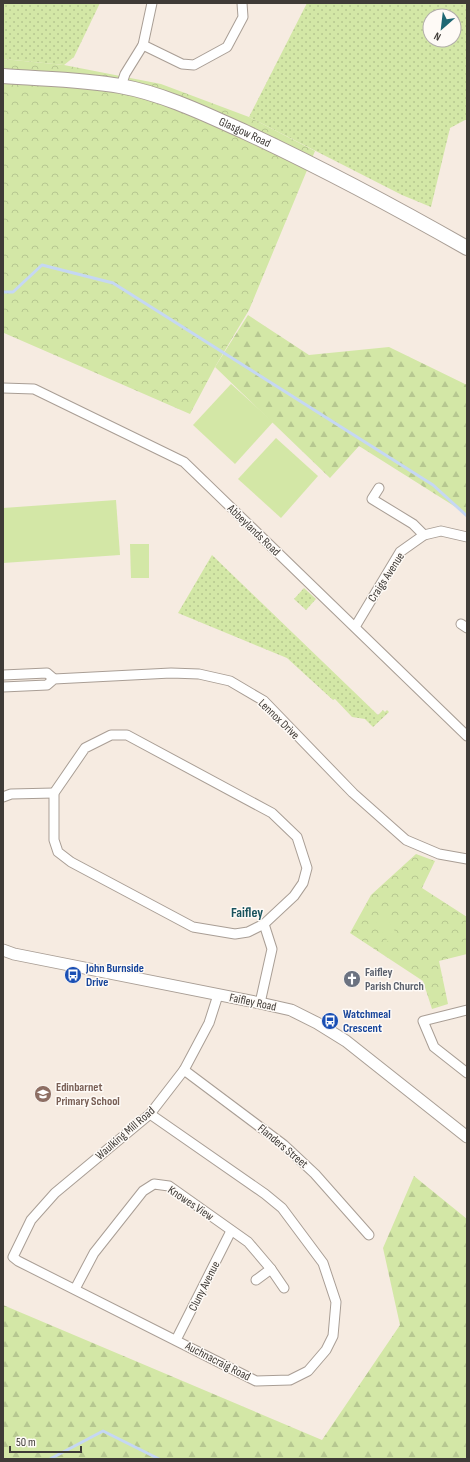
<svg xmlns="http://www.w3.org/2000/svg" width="470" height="1462" font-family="'Sofia Sans Condensed',sans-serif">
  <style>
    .grass { fill: url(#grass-dots); fill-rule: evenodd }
    .forest { fill: url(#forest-firs) }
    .park { fill: url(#park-crowns) }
    .pitch { fill: #d3e7a6 }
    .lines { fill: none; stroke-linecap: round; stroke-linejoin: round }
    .stream { stroke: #c5d7f3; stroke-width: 3 }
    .minor-casing { stroke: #a99e95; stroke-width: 11 }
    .tertiary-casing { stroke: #a99e95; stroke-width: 13 }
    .primary-casing { stroke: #a99e95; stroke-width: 16 }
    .minor { stroke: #fff; stroke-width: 9 }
    .tertiary { stroke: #fff; stroke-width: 11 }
    .primary { stroke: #fff; stroke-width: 14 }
    .labels { text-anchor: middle; stroke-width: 3; stroke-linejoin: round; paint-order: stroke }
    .street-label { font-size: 12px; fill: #3f3b37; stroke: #fefaf6 }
    .transit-label { font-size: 12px; font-weight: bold; fill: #164399; stroke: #fefaf6; text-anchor: start }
    .worship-label { font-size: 12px; font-weight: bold; fill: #5b616d; stroke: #fefaf6; text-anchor: start }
    .education-label { font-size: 12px; font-weight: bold; fill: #785e54; stroke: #fefaf6; text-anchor: start }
    .quarter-label { font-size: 14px; font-weight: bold; fill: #1a535d; stroke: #fefaf6 }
  </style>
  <defs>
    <pattern id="grass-dots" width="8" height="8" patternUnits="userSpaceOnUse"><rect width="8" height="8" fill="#d3e7a6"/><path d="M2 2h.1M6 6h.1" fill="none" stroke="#b6c790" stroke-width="1.8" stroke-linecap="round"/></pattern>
    <pattern id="forest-firs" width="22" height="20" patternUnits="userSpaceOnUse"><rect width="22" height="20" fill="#d3e7a6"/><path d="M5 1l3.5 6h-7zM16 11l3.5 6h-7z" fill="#b6c790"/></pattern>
    <pattern id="park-crowns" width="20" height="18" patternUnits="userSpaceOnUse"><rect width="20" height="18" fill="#d3e7a6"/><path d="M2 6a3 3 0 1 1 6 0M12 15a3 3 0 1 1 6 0" fill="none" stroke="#b6c790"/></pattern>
  </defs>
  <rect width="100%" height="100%" fill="#f6ebe1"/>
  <g class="grass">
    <path d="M 3,3 L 100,3 L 74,57 L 64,65 L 3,59 Z"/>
    <path d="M 307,3 L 467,3 L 467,120 L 465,120 L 450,128 L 431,207 L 402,195 L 249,117 ZM 430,16 L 454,16 L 454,40 L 430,40 Z"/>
    <path d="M 212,555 L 378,715 L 383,710 L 385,712 L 387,710 L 389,712 L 373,727 L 365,719 L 352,717 L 335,699 L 333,700 L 287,658 L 178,613 Z"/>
    <path d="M 304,588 L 316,599 L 306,610 L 294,599 Z"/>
  </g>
  <g class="forest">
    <path d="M 248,315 L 309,355 L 389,347 L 467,385 L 467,516 L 462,511 L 359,446 L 330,478 L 215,367 Z"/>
    <path d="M 414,1176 L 467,1219 L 467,1459 L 3,1459 L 3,1305 L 322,1440 L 400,1325 L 383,1248 Z"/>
  </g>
  <g class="park">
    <path d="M 3,59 L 64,65 L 161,84 L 249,117 L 315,151 L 249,310 L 215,367 L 190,414 L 4,333 L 3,335 Z"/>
    <path d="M 416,854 L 435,861 L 422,888 L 467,917 L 467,954 L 439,961 L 448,1004 L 432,1009 L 423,981 L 350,933 L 371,895 Z"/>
  </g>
  <g class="pitch">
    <path d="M 231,384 L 273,422 L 235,464 L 193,425 Z"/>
    <path d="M 276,438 L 318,476 L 281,518 L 238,479 Z"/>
    <path d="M 116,500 L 120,555 L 3,563 L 3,508 Z"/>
    <path d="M 130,544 L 149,544 L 149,578 L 131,578 Z"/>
    <path d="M 385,916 L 398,936 L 388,942 L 376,922 Z"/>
  </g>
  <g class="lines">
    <g class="stream">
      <path d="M 3,292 L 13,292 L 42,265 L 113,283 L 433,485 L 467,516"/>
      <path d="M 50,1459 L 103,1431 L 159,1459"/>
    </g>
    <g class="minor-casing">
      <g id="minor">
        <path d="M 143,45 L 182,64 L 194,65 L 227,47 L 243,17 L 242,3"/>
        <path d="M 121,86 L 125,74 L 143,45 L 152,3"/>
        <path d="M 3,388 L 34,389 L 184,462 L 467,736"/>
        <path d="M 379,488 L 372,499 L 413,524 L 424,535"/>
        <path d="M 461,624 L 467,628"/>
        <path d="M 355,627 L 400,552 L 424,535 L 441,531 L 467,537"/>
        <path d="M 3,675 L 47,673 L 54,679"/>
        <path d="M 3,687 L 47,685 L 54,679 L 171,673 L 199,674 L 230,681 L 264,701 L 353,793 L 406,840 L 439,854 L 467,859"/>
        <path d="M 111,735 L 127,735 L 272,813 L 297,837 L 307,868 L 303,883 L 294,896 L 264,924 L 248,932 L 235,934 L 193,927 L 71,862 L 58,852 L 54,840 L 54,793 L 85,748 Z"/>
        <path d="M 3,797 L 11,794 L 54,793"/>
        <path d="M 260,1003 L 272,949 L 264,924"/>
        <path d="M 467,1010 L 423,1021 L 434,1047 L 467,1073"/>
        <path d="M 184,1070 L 284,1145 L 315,1174 L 369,1235"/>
        <path d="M 150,1114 L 265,1194 L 282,1208 L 323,1263 L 336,1302 L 333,1336 L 326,1350 L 308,1371 L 290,1380 L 256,1381 L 18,1261 L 13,1257 L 31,1220 L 55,1193 L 150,1114 L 184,1070 L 209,1023 L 218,995"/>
        <path d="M 256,1280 L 271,1269"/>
        <path d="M 75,1289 L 94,1253 L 143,1191 L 154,1184 L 169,1186 L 248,1242 L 271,1269 L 284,1288"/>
        <path d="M 176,1340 L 231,1231"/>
      </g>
    </g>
    <g class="tertiary-casing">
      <path id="tertiary" d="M 3,950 L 14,954 L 260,1003 L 291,1010 L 317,1023 L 346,1041 L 467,1137"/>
    </g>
    <g class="primary-casing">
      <g id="primary">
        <path id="s1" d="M 3,76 C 42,79 82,79 120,86 C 164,94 205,114 245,132 C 320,167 395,207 467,248"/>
      </g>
    </g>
    <use href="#minor" class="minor"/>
    <use href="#tertiary" class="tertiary"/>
    <use href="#primary" class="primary"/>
  </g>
  <defs>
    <g id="bus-disc" transform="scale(0.9)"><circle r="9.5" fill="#1a4fb4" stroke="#fefaf6"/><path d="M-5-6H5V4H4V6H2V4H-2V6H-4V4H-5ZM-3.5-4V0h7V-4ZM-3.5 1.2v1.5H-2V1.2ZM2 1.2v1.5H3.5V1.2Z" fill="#fff"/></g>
    <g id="church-disc" transform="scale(0.9)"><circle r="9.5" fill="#6b7280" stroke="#fefaf6"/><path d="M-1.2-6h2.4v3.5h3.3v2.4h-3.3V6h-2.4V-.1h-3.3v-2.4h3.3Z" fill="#fff"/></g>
    <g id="school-disc" transform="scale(0.9)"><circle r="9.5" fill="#8d6e63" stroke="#fefaf6"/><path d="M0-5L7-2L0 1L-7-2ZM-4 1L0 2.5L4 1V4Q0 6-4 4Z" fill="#fff"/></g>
  </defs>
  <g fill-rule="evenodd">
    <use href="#bus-disc" x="73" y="975"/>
    <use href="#church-disc" x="352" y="979"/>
    <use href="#bus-disc" x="330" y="1021"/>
    <use href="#school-disc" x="43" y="1094"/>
  </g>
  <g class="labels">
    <g class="street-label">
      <text dy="4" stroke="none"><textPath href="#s1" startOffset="251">Glasgow Road</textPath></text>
      <text transform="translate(254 530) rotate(44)" y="4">Abbeylands Road</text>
      <text transform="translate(386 577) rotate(-57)" y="4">Craigs Avenue</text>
      <text transform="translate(279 719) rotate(44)" y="4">Lennox Drive</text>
      <text transform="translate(253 1002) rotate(12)" y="4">Faifley Road</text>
      <text transform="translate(125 1133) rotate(-41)" y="4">Waulking Mill Road</text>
      <text transform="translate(283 1146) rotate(40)" y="4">Flanders Street</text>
      <text transform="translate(191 1203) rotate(34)" y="4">Knowes View</text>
      <text transform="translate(204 1286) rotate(-63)" y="4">Cluny Avenue</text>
      <text transform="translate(218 1361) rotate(27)" y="4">Auchnacraig Road</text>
    </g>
    <g class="transit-label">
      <text x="86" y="972">John Burnside<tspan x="86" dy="14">Drive</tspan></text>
      <text x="343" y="1018">Watchmeal<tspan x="343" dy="14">Crescent</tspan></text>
    </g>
    <g class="worship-label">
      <text x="365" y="976">Faifley<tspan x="365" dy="14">Parish Church</tspan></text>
    </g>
    <g class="education-label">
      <text x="56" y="1091">Edinbarnet<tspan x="56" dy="14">Primary School</tspan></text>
    </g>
    <g class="quarter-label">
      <text x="247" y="917">Faifley</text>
    </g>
  </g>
  <rect width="470" height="1462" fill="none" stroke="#3f3b37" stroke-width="8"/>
  <g transform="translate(442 28) rotate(208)"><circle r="19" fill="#fefaf6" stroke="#b2aeaa"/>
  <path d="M0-3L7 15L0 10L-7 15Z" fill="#1e6773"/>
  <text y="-6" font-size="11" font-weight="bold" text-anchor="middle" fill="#3f3b37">N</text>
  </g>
  <path d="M10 1446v6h71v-6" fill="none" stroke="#3f3b37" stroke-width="2"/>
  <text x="16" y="1446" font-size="12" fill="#3f3b37" stroke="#fefaf6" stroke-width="3" paint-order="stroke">50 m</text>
</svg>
